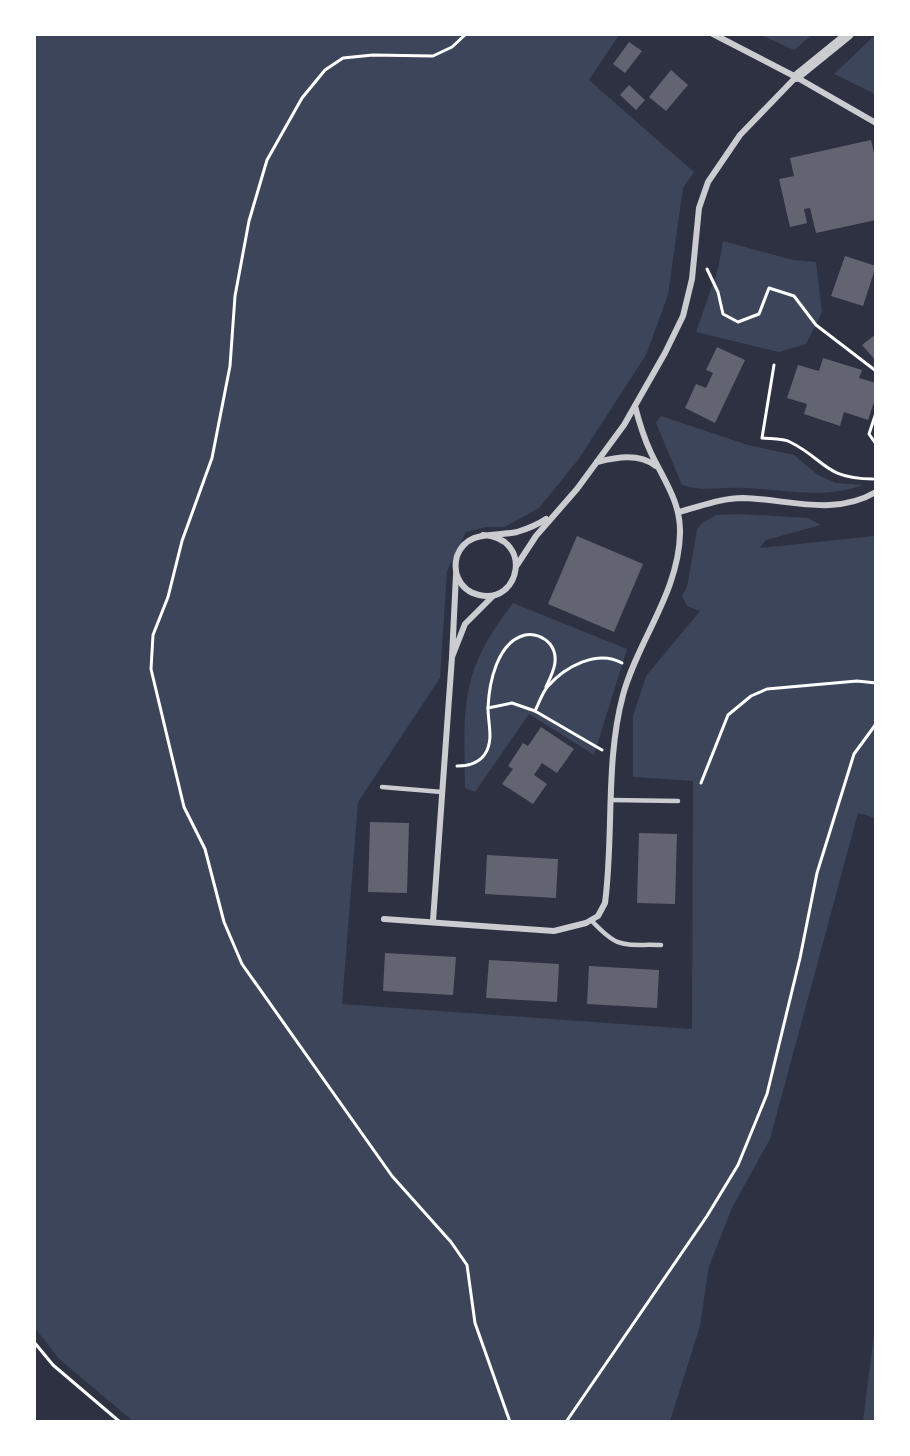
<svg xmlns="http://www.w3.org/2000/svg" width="910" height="1456" font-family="'Sofia Sans Condensed',sans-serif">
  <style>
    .green { fill: #3c4559 }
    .building { fill: #626471 }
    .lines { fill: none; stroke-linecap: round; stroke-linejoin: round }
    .path { stroke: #fff; stroke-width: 3 }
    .service { stroke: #caccd0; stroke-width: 4.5 }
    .minor { stroke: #caccd0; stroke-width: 6 }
    .tertiary { stroke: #caccd0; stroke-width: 10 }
  </style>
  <rect width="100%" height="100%" fill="#2d3142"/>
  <g class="green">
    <path d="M 35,35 L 619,35 L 589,80 L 694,172 L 683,188 L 668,295 L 646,355 L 578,460 L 539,508 L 505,527 L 486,527 L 466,532 L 447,571 L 440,678 L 358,802 L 342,1004 L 692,1029 L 693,781 L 633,777 L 633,716 L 646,676 L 700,611 L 687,606 L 682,596 L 687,587 L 697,530 L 702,523 L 716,515 L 740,514 L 808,518 L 821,525 L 766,540 L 760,548 L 875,536 L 875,818 L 858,813 L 770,1139 L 732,1208 L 709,1266 L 700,1326 L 670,1421 L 133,1421 L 59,1359 L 35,1328 Z"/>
    <path d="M 761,35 L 812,35 L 794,50 Z"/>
    <path d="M 875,35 L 876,35 L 875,94 L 834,74 Z"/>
    <path d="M 723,241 L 793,260 L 816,262 L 822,312 L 806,344 L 779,352 L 696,332 L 718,269 Z"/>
    <path d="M 661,416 L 748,445 L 794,455 L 818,475 L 836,483 L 863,485 C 821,500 785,489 742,488 C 721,487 703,492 682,485 L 656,423 Z"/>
    <path d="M 513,603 L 627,649 L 594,755 L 529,714 L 475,792 L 465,788 C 464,705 459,672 513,603 Z"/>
    <path d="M 875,1327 L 875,1421 L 863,1421 Z"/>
  </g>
  <g class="building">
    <path d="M 629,42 L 642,51 L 625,73 L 613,64 Z"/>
    <path d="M 671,70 L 688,85 L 666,111 L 649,97 Z"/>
    <path d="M 629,85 L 645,100 L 636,110 L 620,95 Z"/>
    <path d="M 871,140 L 876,161 L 876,220 L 816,233 L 810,208 L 804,209 L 807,223 L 790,227 L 779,179 L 794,176 L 790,158 Z"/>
    <path d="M 845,256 L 876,266 L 863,306 L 831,296 Z"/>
    <path d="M 876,334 L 876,361 L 862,345 Z"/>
    <path d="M 717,347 L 745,360 L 715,423 L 685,408 L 696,384 L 706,388 L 713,373 L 706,370 Z"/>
    <path d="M 823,358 L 862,370 L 859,378 L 876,383 L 876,396 L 868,420 L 844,412 L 840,426 L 804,414 L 807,404 L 787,398 L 798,365 L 819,371 Z"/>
    <path d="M 577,536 L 643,564 L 614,632 L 548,604 Z"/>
    <path d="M 541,727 L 574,749 L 557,773 L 542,763 L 534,775 L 547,784 L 533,804 L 502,784 L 513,769 L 508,766 L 523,743 L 528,746 Z"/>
    <path d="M 370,822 L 409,823 L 407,893 L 368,892 Z"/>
    <path d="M 639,833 L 677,834 L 675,904 L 637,903 Z"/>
    <path d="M 487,855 L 558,859 L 556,898 L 485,894 Z"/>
    <path d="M 385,953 L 456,957 L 453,995 L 383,991 Z"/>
    <path d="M 489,960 L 559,964 L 557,1002 L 486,998 Z"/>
    <path d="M 589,966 L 659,970 L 657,1008 L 587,1004 Z"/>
  </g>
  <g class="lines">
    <g class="path">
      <path d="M 466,34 L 452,47 L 433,56 L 373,55 L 343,58 L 325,70 L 302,98 L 267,160 L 249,221 L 235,296 L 230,366 L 212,458 L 182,541 L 168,597 L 153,635 L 151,669 L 184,807 L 205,849 L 224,922 L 242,964 L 392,1176 L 451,1242 L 467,1265 L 475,1323 L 510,1422"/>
      <path d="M 707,269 L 718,292 L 723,314 L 738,322 L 759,314 L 769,288 L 794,296 L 816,325 L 876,371"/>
      <path d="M 774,365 L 762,438 C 770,439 783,438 790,442 C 825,459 824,479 873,479"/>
      <path d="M 876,413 L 869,434 L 876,444"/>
      <path d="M 488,708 L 512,703 L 535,711 L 602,750"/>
      <path d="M 535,711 C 539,703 542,693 548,686 C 565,667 597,649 622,663"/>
      <path d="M 457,766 C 467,766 479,763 485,754 C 494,740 488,724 488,708 C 489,683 497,642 525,635 C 534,633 544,637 550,644 C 561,658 552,674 546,687"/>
      <path d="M 701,783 L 728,715 L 751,696 L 767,689 L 857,681 L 876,683"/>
      <path d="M 34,1342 L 53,1365 L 120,1422"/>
      <path d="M 566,1422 L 707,1216 L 738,1165 L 767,1094 L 800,958 L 817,873 L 854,754 L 876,724"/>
    </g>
    <g class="service">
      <path d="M 382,787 L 442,792"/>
      <path d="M 611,800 L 678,801"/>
      <path d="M 591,920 C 619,950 622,944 661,945"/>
    </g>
    <g class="minor">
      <path d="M 713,34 L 796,77 L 876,123"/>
      <path d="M 597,462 C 617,457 639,453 656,466"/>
      <path d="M 679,512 C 699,507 721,498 743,498 C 788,499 833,517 876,492"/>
      <path d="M 483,535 C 534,538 520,605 479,595 C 470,593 462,587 458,578 C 455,571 455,563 457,556 C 467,529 495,537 517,532 C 527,529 537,525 546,519"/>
      <path d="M 517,565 L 536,536 L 577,489 L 624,425 L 665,353 L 683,316 L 692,279 L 699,208 L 708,182 L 740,135 L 796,77"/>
      <path d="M 456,575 L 452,657 L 465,624 L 493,596"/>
      <path d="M 384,919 L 554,931 L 586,923 L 598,916 L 605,903 C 614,835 605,762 623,695 C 638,640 679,592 680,533 C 681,503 664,480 651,453 C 644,438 639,422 635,406"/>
      <path d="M 433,921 L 452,657"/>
    </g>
    <path class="tertiary" d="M 796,77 L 849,34"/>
  </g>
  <rect width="910" height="1456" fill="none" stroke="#ffffff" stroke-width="72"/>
</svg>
